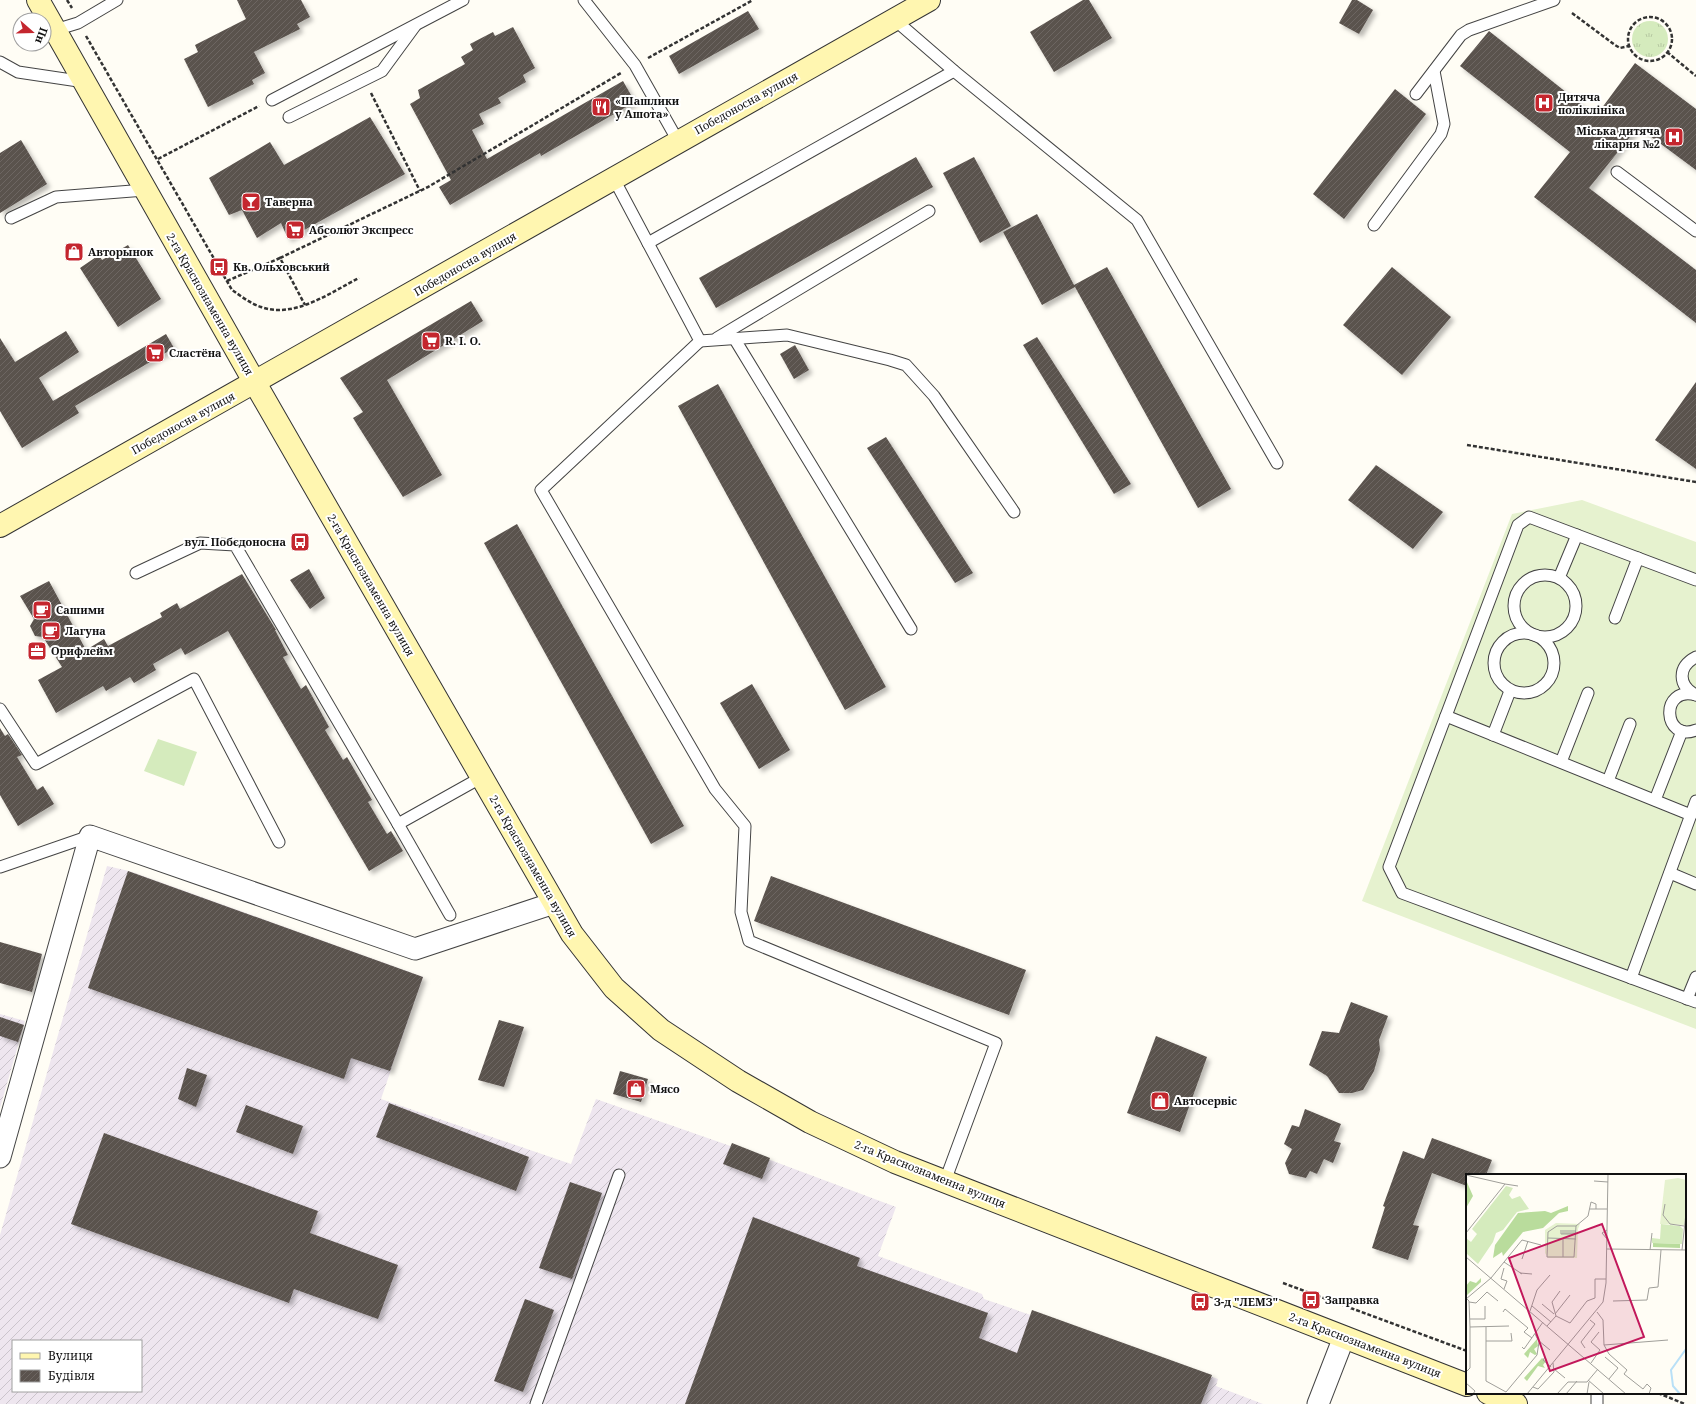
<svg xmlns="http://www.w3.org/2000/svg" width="1696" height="1404" font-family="'Noto Serif',serif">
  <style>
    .industrial { fill: url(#industrial-furrows); fill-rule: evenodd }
    .grass { fill: url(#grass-tufts) }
    .park { fill: #d5ebbd }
    .pitch { fill: #e6f2cf }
    .building { fill: url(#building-hatch); filter: url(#shadow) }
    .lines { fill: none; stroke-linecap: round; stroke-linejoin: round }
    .lane-casing { stroke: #444; stroke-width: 13 }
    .street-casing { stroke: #444; stroke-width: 23 }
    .secondary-casing { stroke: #333; stroke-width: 24 }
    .path { stroke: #333; stroke-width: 2.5; stroke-dasharray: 4 2; stroke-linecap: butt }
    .lane { stroke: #fff; stroke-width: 11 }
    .street { stroke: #fff; stroke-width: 21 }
    .secondary { stroke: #fff6b0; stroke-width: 22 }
    .labels { text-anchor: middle; stroke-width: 4; stroke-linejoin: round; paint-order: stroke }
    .poi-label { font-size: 11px; font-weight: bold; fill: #111; stroke: #fff; text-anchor: start }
    .street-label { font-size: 11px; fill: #111; stroke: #fff }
    .inset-river { fill: none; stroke: #b9e0f7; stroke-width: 2 }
    .inset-road { fill: none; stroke: #a09f9a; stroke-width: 1 }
    .view { fill: #c2185b; fill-opacity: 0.15; stroke: #c2185b; stroke-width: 2 }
    .inset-edge { fill: none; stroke: #111; stroke-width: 2 }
  </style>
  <defs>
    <pattern id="industrial-furrows" width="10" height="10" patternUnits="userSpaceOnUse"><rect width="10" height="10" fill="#eee6ef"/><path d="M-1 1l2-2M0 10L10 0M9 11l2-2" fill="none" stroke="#cbc4cc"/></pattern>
    <pattern id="grass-tufts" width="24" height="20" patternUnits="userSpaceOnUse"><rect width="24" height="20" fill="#d5ebbd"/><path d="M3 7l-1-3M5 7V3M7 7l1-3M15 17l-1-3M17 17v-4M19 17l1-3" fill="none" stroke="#b6c8a1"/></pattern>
    <pattern id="building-hatch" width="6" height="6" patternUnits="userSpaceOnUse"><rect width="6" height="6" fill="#5a524d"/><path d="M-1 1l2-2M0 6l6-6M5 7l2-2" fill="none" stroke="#6d6662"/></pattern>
    <filter id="shadow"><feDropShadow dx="3.5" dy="3.5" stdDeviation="2" flood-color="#0004"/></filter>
  </defs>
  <rect width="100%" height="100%" fill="#fffdf5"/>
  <g class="industrial">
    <path d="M 107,866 L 129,871 L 423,977 L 381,1099 L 571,1164 L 596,1099 L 773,1161 L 896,1207 L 878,1256 L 982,1294 L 984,1299 L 1218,1379 L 1216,1386 L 1263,1404 L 0,1404 L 0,1235 ZM 13,1341 L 141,1341 L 141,1391 L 13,1391 Z"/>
    <path d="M 0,1014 L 25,1021 L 0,1108 Z"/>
  </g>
  <circle class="grass" cx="1650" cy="39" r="18"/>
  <path class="park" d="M 158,739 L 197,752 L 184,786 L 144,771 Z"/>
  <path class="pitch" d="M 1582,500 L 1696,542 L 1696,1029 L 1362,901 L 1512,514 Z"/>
  <g class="building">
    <path d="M 237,0 L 301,0 L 310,17 L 297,24 L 300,29 L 254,52 L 265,73 L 252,80 L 254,84 L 208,107 L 184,59 L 198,52 L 195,45 L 246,19 Z"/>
    <path d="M 1083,0 L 1089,0 L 1112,38 L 1054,72 L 1030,32 Z"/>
    <path d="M 1352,0 L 1357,0 L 1373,10 L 1359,34 L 1339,23 Z"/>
    <path d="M 748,11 L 759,29 L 679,74 L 669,56 Z"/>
    <path d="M 513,27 L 535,68 L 523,75 L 526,82 L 498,98 L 501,103 L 479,114 L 484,124 L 472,130 L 487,159 L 623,81 L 635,102 L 541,156 L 540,153 L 450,205 L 439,187 L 451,180 L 410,104 L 420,98 L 418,90 L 465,64 L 461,57 L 473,50 L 470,44 L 493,32 L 495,36 Z"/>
    <path d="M 1489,31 L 1596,116 L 1635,63 L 1696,109 L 1696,170 L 1638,127 L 1589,188 L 1696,270 L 1696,323 L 1534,197 L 1570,152 L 1460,66 Z"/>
    <path d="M 1395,89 L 1426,114 L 1344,219 L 1313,194 Z"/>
    <path d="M 370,117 L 405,174 L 288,239 L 281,223 L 257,238 L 242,210 L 229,215 L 209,178 L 270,142 L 284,165 Z"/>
    <path d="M 21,140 L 47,184 L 0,213 L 0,153 Z"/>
    <path d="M 916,157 L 933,187 L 716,308 L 699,278 Z"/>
    <path d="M 974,157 L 1011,226 L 980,243 L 943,173 Z"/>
    <path d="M 1037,214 L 1074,285 L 1107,267 L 1231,489 L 1198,508 L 1075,287 L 1042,305 L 1003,232 Z"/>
    <path d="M 128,245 L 161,299 L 118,327 L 80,268 L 99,255 L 102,260 Z"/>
    <path d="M 1392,267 L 1451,317 L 1402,375 L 1343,325 Z"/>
    <path d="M 471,301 L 483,321 L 387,380 L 442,475 L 403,497 L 353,418 L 363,412 L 340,378 Z"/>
    <path d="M 66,331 L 79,352 L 39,378 L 53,401 L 166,334 L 174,348 L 75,406 L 79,413 L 22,448 L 0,411 L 0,338 L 15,362 Z"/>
    <path d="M 1037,337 L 1131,484 L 1114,494 L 1023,345 Z"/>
    <path d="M 795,345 L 809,370 L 794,379 L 780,354 Z"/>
    <path d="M 1696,382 L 1696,469 L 1655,440 Z"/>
    <path d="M 718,384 L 886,687 L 845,710 L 678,406 Z"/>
    <path d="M 886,437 L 973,573 L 955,583 L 867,448 Z"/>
    <path d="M 1376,465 L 1443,512 L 1413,549 L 1348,500 Z"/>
    <path d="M 517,524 L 684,826 L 651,844 L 484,543 Z"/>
    <path d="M 309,569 L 325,598 L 310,609 L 290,580 Z"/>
    <path d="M 242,574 L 276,630 L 275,630 L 288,655 L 283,657 L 301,689 L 306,685 L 329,727 L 325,730 L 343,760 L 347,757 L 372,800 L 368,802 L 387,834 L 391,831 L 403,851 L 369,871 L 228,631 L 185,655 L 181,648 L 153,664 L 156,670 L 134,683 L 130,677 L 106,691 L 103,686 L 56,713 L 38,680 L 62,667 L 43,637 L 35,636 L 30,626 L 34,619 L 20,596 L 49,581 L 86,650 L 104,639 L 108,646 L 162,617 L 160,613 L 177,603 L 180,609 Z"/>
    <path d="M 752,684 L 790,750 L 759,769 L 720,703 Z"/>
    <path d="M 0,728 L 5,736 L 8,734 L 22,755 L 17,757 L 37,790 L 43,786 L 54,804 L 18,826 L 0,795 Z"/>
    <path d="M 128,871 L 423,977 L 390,1071 L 351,1058 L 344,1079 L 88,988 Z"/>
    <path d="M 771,876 L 1026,970 L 1009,1015 L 754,921 Z"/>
    <path d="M 0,942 L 42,954 L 32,992 L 0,983 Z"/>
    <path d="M 1351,1002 L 1388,1016 L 1379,1040 L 1380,1050 L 1374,1071 L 1363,1090 L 1352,1093 L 1339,1093 L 1327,1076 L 1309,1065 L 1322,1031 L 1339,1033 Z"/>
    <path d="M 0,1017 L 24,1025 L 18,1042 L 0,1036 Z"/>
    <path d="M 499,1020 L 524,1027 L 504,1087 L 478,1080 Z"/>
    <path d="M 1156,1036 L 1207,1057 L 1180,1132 L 1127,1113 Z"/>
    <path d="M 187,1068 L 207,1075 L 196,1107 L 178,1099 Z"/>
    <path d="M 620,1071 L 648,1079 L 641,1102 L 613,1094 Z"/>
    <path d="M 389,1103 L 529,1157 L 516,1191 L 376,1137 Z"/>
    <path d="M 246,1105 L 303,1126 L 293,1154 L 236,1132 Z"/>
    <path d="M 1305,1109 L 1341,1124 L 1334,1141 L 1341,1143 L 1333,1163 L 1324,1159 L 1317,1174 L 1310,1171 L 1306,1178 L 1289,1174 L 1285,1163 L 1292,1149 L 1284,1144 L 1292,1125 L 1299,1127 Z"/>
    <path d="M 104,1133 L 318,1211 L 310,1233 L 398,1265 L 378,1319 L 294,1289 L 289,1303 L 71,1224 Z"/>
    <path d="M 1432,1138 L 1492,1160 L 1486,1175 L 1467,1175 L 1467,1186 L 1432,1173 L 1413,1225 L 1419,1226 L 1408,1260 L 1372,1248 L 1385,1207 L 1383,1206 L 1403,1151 L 1424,1159 Z"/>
    <path d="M 732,1143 L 770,1158 L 762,1179 L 723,1164 Z"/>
    <path d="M 570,1182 L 602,1193 L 572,1279 L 539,1268 Z"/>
    <path d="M 753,1217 L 860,1258 L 857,1266 L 988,1313 L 979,1338 L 1017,1353 L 1032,1310 L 1212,1375 L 1201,1404 L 685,1404 Z"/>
    <path d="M 525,1299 L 554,1310 L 523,1392 L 494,1381 Z"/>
  </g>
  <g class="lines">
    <g class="lane-casing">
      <g id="lane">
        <path d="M 584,0 L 635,65 L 678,141"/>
        <path d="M 895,20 L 954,71 L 1137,220 L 1277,463"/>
        <path d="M 55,30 L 78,23 L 117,0"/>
        <path d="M 0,62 L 18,72 L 85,82"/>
        <path d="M 1416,94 L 1461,35 L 1469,30 L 1554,0"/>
        <path d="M 272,100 L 463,0"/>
        <path d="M 289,117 L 382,71 L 415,26"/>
        <path d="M 1617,172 L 1696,231"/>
        <path d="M 614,179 L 700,341 L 541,490 L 715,789 L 745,826 L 741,912 L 749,941 L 996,1043 L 945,1181"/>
        <path d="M 11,218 L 56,197 L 145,190"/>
        <path d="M 1374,225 L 1441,134 L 1444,124 L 1434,71"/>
        <path d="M 648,243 L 954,71"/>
        <path d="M 717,338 L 929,211"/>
        <path d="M 734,338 L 911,629"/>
        <path d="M 700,341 L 787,335 L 890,360 L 906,365 L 934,396 L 1014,512"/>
        <path d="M 136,573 L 200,543 L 235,545 L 398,824 L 482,777"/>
        <circle cx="1545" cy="606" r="31"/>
        <path d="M 1559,578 L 1577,535"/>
        <path d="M 1696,580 L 1529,517 L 1518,525 L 1389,867 L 1402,893 L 1696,1002"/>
        <path d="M 1615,618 L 1638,558"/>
        <circle cx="1524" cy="663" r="30"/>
        <path d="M 1696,657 C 1677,667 1678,686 1696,695"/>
        <path d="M 1696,695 C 1659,685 1663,743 1696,730"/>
        <path d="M 0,709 L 36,764 L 194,679 L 279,842"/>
        <path d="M 1446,716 L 1691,815"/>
        <path d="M 1493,735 L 1510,691"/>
        <path d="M 1561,762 L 1588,693"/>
        <path d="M 1608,781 L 1630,724"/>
        <path d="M 1655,800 L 1682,731"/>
        <path d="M 398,824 L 450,915"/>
        <path d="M 0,867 L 90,836"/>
        <path d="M 1670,873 L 1696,884"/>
        <path d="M 1631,978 L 1696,801"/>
        <path d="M 1687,999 L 1696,977"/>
        <path d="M 536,1404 L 619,1175"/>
        <path d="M 1597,1404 L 1597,1393"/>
      </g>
    </g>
    <g class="street-casing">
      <g id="street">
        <path d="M 0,1157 L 90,836 L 415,949 L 554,903"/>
        <path d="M 1318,1404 L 1344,1337"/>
      </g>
    </g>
    <g class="secondary-casing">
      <g id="secondary">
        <path d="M 38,0 L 255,383 L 572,934 L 614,988 L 661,1030 L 738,1081 L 810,1122 L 895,1162 L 1467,1385"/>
        <path d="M 0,526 L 929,0"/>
        <path d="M 1488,1393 L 1516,1404"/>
      </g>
    </g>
    <g class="path">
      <path d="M 67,0 L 72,8"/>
      <path d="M 1572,13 L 1615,45 L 1620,48 L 1629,46"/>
      <circle cx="1650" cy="39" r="22"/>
      <path d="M 86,36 L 232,290 C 241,296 251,304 261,307 C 295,319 331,292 359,278"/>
      <path d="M 1667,52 L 1696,76"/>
      <path d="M 648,58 L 753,0"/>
      <path d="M 371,93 L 420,191"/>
      <path d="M 158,159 L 259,106"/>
      <path d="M 280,258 L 428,187 L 621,73"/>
      <path d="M 227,281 L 280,258 L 305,305"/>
      <path d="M 1467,445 L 1696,482"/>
      <path d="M 1283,1283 L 1467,1351"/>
      <path d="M 1658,1393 L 1685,1404"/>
    </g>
    <use href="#lane" class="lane"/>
    <use href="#street" class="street"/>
    <use href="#secondary" class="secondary"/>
  </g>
  <defs>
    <g id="hospital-square" transform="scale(1)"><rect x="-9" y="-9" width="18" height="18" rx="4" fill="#c4262e" stroke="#fff"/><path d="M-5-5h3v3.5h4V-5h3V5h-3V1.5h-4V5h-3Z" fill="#fff"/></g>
    <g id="restaurant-square" transform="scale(1)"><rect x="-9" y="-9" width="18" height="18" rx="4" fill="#c4262e" stroke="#fff"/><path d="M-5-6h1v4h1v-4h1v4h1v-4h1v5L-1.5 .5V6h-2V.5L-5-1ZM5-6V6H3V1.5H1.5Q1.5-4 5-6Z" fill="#fff"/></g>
    <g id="bar-square" transform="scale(1)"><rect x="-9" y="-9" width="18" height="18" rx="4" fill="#c4262e" stroke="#fff"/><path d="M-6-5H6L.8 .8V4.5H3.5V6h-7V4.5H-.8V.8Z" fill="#fff"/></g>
    <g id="supermarket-square" transform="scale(1)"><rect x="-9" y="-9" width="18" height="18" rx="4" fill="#c4262e" stroke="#fff"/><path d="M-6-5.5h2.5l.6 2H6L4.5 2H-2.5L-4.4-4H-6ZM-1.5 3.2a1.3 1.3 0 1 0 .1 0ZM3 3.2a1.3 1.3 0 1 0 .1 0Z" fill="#fff"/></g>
    <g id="shop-square" transform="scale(1)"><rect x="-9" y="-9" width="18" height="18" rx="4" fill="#c4262e" stroke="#fff"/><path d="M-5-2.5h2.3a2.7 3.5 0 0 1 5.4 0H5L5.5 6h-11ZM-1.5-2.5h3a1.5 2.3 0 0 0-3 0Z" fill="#fff"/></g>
    <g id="bus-square" transform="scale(1)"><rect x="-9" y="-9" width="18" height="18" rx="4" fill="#c4262e" stroke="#fff"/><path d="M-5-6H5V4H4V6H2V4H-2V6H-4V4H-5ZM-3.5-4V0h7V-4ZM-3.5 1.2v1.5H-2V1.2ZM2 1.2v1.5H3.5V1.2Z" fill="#fff"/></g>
    <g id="cafe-square" transform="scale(1)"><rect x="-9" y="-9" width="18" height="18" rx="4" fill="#c4262e" stroke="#fff"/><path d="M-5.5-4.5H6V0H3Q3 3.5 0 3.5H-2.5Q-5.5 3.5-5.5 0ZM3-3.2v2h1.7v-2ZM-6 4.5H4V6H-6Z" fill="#fff"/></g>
    <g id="office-square" transform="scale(1)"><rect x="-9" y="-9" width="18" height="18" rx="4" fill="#c4262e" stroke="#fff"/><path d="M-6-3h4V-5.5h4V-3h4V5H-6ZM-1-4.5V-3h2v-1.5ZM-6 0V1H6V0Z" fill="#fff"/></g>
  </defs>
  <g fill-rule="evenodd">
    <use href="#hospital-square" x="1544" y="103"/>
    <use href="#restaurant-square" x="601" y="107"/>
    <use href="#hospital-square" x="1674" y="137"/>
    <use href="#bar-square" x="251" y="202"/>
    <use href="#supermarket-square" x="295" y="230"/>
    <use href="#shop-square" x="74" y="252"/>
    <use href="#bus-square" x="219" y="267"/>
    <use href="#supermarket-square" x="431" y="341"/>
    <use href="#supermarket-square" x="155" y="353"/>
    <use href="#bus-square" x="300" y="542"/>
    <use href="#cafe-square" x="42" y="610"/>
    <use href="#cafe-square" x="51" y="631"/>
    <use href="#office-square" x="37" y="651"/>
    <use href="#shop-square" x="636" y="1089"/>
    <use href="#shop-square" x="1160" y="1101"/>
    <use href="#bus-square" x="1311" y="1300"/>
    <use href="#bus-square" x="1200" y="1302"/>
  </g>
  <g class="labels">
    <g class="poi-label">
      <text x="1558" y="101">Дитяча<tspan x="1558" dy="13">поліклініка</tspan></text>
      <text x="615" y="105">«Шашлики<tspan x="615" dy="13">у Ашота»</tspan></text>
      <text x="1660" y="135" text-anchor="end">Міська дитяча<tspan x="1660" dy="13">лікарня №2</tspan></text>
      <text x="265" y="206">Таверна</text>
      <text x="309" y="234">Абсолют Экспресс</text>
      <text x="88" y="256">Авторынок</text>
      <text x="233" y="271">Кв. Ольховський</text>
      <text x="445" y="345">R. I. O.</text>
      <text x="169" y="357">Сластёна</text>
      <text x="286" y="546" text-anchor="end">вул. Побєдоносна</text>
      <text x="56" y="614">Сашими</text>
      <text x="65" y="635">Лагуна</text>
      <text x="51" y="655">Орифлейм</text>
      <text x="650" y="1093">Мясо</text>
      <text x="1174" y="1105">Автосервіс</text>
      <text x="1325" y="1304">Заправка</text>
      <text x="1214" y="1306">З-д "ЛЕМЗ"</text>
    </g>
    <g class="street-label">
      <text transform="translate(746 103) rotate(-29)" y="4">Победоносна вулиця</text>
      <text transform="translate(465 264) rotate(-30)" y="4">Победоносна вулиця</text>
      <text transform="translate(210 304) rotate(60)" y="4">2-га Краснознаменна вулиця</text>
      <text transform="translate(183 423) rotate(-29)" y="4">Победоносна вулиця</text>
      <text transform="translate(371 585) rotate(60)" y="4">2-га Краснознаменна вулиця</text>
      <text transform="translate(533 866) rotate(60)" y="4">2-га Краснознаменна вулиця</text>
      <text transform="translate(930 1174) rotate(22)" y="4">2-га Краснознаменна вулиця</text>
      <text transform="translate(1365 1345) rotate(21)" y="4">2-га Краснознаменна вулиця</text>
    </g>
  </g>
  <g transform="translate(1466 1174)">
    <rect width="220" height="220" fill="#fffdf5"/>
    <path d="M 40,12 L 47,14 L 43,21 L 46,25 L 54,22 L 63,35 L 51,38 L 37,56 L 30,59 L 27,68 L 12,90 L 0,79 L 0,64 L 5,68 L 11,60 L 6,55 ZM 195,50 L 214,52 L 217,55 L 216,70 L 186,69 L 186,64 L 194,65 Z" fill="#d5ebbd"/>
    <path d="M 0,6 L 7,22 L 0,34 ZM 102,32 L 102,37 L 93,39 L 77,54 L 57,58 L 37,82 L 36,78 L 27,84 L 29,71 L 52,39 L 79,37 L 85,39 ZM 187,69 L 214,70 L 214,74 L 187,73 ZM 15,104 L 15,108 L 0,122 L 0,112 L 4,107 L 10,109 ZM 71,165 L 72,172 L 68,175 L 71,180 L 69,181 L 64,178 L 62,184 L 58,180 ZM 76,184 L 80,187 L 77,191 L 79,194 L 72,192 L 61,207 L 58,204 Z" fill="#b9dc9c"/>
    <path d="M 212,4 L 220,6 L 219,51 L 194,50 L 199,6 ZM 90,49 L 114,50 L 112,55 L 111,84 L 82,84 L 79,79 L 79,56 Z" fill="#e6f2cf"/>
    <path class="inset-river" d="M 214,220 L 207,212 L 205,196 L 220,175"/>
    <path class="inset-road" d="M 0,1 L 39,10 L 0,59M 128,7 L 142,8M 39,10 L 52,12M 199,30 L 197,41 L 204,50 L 218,52M 124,35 L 141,35M 91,52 L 110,52 L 108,83 L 81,83 L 82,58 ZM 110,52 L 122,42 L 125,28 L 130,30 L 130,35M 94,57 L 110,57M 94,59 L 110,59M 95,60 L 109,60M 82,64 L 110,65M 141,65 L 136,59 L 141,56M 141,75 L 220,76M 184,76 L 186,59M 216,76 L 220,39M 0,83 L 160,220M 97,83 L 97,64M 56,85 L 62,67M 38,88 L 56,100M 54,99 L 66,100M 38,115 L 41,107 L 35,105 L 38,94M 0,124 L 3,127 L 4,153 L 43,152M 0,125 L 25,104 L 56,66 L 75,71M 147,127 L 181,126 L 183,114 L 192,113 L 195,76M 3,128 L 10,129 L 21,118 L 32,127M 76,130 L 88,140M 66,132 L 85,148M 64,137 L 71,116 L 84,101M 37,138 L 39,135 L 62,154 L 58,158 L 66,164M 131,138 L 137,146 L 138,171 L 202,166M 89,140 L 104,121M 90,142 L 86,128 L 94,117M 4,145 L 19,145 L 19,132M 81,152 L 90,142 L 104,149 L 121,127 L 129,124 L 129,105 L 140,105M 20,153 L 20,207 L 40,218 L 71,181 L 73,168 L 69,160M 20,167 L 46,167 L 45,159M 73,167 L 84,176M 138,171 L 143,180 L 161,196 L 158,200 L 177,215 L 181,210 L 185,214 L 183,220M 56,173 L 58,175 L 77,148M 119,174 L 115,168 L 129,150 L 124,146M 79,183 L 77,186 L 85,193M 139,183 L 152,194 L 143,205M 125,189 L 134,176 L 125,168 L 133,158M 88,195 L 99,204M 0,198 L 4,194 L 4,153M 122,206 L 138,220M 0,209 L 9,217 L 7,220M 67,213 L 72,215 L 88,198 L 87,189M 61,220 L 137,128 L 140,109 L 142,0M 91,220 L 102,208 L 121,208 L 132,195M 100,220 L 111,207M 121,220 L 123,208"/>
    <path class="view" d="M 136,50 L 178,163 L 84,197 L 43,84 Z"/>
    <rect width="220" height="220" class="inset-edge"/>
  </g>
  <rect x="12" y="1340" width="130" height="52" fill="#ffffff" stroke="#a0a0a0"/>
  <rect x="20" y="1353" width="20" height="6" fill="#fff6b0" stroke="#a0a0a0"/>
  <text x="48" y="1360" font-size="12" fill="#111111">Вулиця</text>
  <rect x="20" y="1370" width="20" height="12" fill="url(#building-hatch)" stroke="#a0a0a0"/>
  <text x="48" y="1380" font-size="12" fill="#111111">Будівля</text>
  <g transform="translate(32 32) rotate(110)"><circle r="19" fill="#ffffff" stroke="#a0a0a0"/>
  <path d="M0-3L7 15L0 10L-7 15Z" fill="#c4262e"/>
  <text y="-6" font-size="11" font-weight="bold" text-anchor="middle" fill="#111111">Пн</text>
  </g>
</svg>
